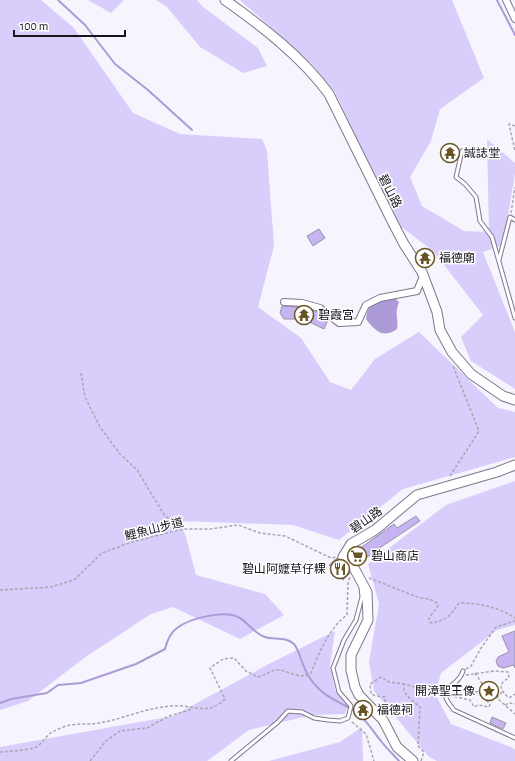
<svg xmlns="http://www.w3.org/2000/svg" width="515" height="761" font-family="'Alegreya Sans','Noto Sans TC',sans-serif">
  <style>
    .green { fill: #d9cdfc }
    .water { fill: #ac9bd6 }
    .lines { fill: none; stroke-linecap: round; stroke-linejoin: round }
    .stream { stroke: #ac9bd6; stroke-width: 2 }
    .building { fill: #c5b4f1; stroke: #9893a8 }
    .lane-casing { stroke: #7d788c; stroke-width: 5 }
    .street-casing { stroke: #7d788c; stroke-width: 8 }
    .secondary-casing { stroke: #7d788c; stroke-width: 11 }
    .path { stroke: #a8a6af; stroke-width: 1.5; stroke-dasharray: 3 2; stroke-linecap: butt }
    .lane { stroke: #fff; stroke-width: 3 }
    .street { stroke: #fff; stroke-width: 6 }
    .secondary { stroke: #fff; stroke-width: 9 }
    .labels { text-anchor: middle; stroke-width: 3; stroke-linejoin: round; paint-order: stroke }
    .poi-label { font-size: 12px; fill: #16141c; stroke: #fff; text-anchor: start }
    .street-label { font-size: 12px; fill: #16141c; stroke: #fff }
  </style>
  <rect width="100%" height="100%" fill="#f6f4fd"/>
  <g class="green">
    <path d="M 0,0 L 41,0 L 74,28 L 133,113 L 180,134 L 262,139 L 267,151 L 274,246 L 258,307 L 301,338 L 330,382 L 351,390 L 375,359 L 419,332 L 498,408 L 515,412 L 515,457 L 403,489 L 339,540 L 293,525 L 180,521 L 186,537 L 196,575 L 265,594 L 284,615 L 240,639 L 173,607 L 151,614 L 84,658 L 28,701 L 0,710 Z"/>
    <path d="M 88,0 L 124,0 L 111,13 Z"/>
    <path d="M 156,0 L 197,0 L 203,7 L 258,48 L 267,66 L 243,73 L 200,47 L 167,7 Z"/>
    <path d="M 240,0 L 452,0 L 484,78 L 440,109 L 431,141 L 410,177 L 422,206 L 464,231 L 489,232 L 487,139 L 515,163 L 515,174 L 503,245 L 483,252 L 515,332 L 515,389 L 471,361 L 461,337 L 483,315 L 433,251 L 395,222 L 373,172 L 335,92 L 312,64 Z"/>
    <path d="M 515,481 L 515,625 L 497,630 L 441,673 L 435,694 L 451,724 L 513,748 L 515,750 L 515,761 L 437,761 L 429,757 L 374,691 L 369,662 L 379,604 L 368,564 L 446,505 Z"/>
    <path d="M 335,631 L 330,666 L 335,690 L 348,705 L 345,714 L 312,715 L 249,730 L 207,761 L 0,761 L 0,747 L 173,716 L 265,666 Z"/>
    <path d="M 362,727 L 363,761 L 269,761 L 340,742 Z"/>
  </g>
  <path class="water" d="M 393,296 L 399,302 C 394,315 399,317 397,329 C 383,339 375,331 366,319 C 369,300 376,301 393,296 Z"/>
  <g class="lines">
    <g class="stream">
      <path d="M 58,0 L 85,25 L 115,64 L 148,90 L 192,130"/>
      <path d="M 497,0 L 515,35"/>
      <path d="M 0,703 L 11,699 L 47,693 L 58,685 L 81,683 L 136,664 L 165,649 C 167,641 170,633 177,628 C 190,618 224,610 238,617 C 247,621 253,633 265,637 C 273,640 286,636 294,644 C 299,650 301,661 305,669 C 307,675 314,684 319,689 C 330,700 345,704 357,713 C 367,720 373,732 381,741 C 386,748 393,754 399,761"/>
    </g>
  </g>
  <g class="building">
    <path d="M 319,229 L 325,238 L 313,246 L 307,236 Z"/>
    <path d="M 282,306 L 301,307 L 318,312 L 328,320 L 324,329 L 303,319 L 284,319 L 280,313 Z"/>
    <path d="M 416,516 L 420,521 L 375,551 L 360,563 L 352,554 L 394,524 L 397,528 Z"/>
    <path d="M 337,558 L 350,573 L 343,580 L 329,565 Z"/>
    <path d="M 515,631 L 515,668 L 514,665 L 503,668 L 498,666 L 496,661 L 498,657 L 509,652 L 502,636 Z"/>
    <path d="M 492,717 L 506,723 L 503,729 L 490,723 Z"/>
  </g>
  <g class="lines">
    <g class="lane-casing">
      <g id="lane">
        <path d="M 462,151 L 456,177 L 465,184 L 476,197 L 480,221 L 492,237 L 515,318"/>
        <path d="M 499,260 L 510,217 L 515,220"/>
        <path d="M 463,671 C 457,691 432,684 454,710 L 515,738"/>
        <path d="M 231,761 L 278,722 L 288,711 L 302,712 L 314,718 L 328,720 L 340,721 L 348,718 L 351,706 L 339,692 L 333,668 L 344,640 L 356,620 L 362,597 L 361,587"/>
      </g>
    </g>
    <g class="street-casing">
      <g id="street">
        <path d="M 506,0 L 515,19"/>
        <path d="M 284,302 L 302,303 L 320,308 L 339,323 L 358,322 L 366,305 L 380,298 L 417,291 L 421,281 L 425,278"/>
      </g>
    </g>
    <g class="secondary-casing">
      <g id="secondary">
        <path d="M 225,0 C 263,27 302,57 329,94 L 393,223 L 404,244 L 422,272 L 437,312 L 440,330 L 452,352 L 471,374 L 503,396 L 515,400"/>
        <path d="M 413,761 L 397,747 L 383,720 L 359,695 L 355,687 L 351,670 L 351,655 L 368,620 L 367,592 L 354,568 L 343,557 L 351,544 L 375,530 L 417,495 L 497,472 L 515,465"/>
      </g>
    </g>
    <g class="path">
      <path d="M 515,126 L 509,124 L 515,151"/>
      <path d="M 511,213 L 515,187"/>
      <path d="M 81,373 L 85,397 L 100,427 L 120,454 L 137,470 L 165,516 L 183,528"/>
      <path d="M 450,476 L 479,431 L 453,366"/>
      <path d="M 369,578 L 420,598 L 429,599 L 437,603 L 438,606 L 429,618 L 429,621 L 431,623 C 446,621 451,615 459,603 C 479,603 498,607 515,618"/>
      <path d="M 0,590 L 51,587 L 74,580 L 102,553 L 132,542 L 183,529 L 210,529 L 238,525 L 260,533 L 285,536 L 331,558 L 336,557"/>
      <path d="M 466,669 L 471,666 L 481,648 L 496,627 L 515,621"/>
      <path d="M 475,673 L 485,688"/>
      <path d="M 466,675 L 494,671 L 508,672 L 509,678 C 497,684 500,690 509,698 L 515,694"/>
      <circle cx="488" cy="691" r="4"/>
      <path d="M 454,690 L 455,691 L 452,694 L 452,696 L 470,700 L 474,707 L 478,705 L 489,707 L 490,704 L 487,701 L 487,695"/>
      <path d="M 455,691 L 484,692"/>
      <path d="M 502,692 L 497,698 L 515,714"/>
      <path d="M 505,705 L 509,703 L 515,704"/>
      <path d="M 386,712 L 385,697 L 376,696 L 371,694 L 370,684 L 381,677 L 389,682 L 404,684"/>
      <path d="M 352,722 L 366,734 L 374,761"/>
      <path d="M 0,752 C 11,751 25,751 36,747 C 42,744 46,736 52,732 C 56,730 61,728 66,726 C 78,723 88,725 99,723 C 117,720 134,713 152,709 C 162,707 173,705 183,706 C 200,708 211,713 225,699 L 210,668 L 223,659 L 234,658 L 246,671 L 258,677 C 266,675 272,669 280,670 C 290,672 302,680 311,673 C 319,653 329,628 347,615 L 348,582 L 350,577"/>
      <path d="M 90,761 L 106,741 L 120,731 L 147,728 L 169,716 L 193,709"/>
      <path d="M 421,761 L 424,752 L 418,746 L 420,707 C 413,701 402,695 404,684 L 436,693 L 441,684 L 444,687"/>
    </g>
    <use href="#lane" class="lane"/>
    <use href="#street" class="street"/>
    <use href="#secondary" class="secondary"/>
  </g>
  <defs>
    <g id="temple-ring" transform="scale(1)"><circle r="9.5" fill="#fff" stroke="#695524" stroke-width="1.5"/><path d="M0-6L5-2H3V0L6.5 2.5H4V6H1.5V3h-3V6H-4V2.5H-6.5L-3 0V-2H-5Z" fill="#695524"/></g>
    <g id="supermarket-ring" transform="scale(1)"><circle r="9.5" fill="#fff" stroke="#695524" stroke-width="1.5"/><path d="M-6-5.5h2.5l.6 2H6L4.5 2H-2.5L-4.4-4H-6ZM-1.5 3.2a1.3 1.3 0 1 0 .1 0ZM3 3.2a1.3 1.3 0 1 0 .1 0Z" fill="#695524"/></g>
    <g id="restaurant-ring" transform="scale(1)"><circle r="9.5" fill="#fff" stroke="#695524" stroke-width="1.5"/><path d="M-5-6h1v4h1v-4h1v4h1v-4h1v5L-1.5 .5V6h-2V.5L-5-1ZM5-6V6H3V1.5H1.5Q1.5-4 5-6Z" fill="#695524"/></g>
    <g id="sight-ring" transform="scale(1)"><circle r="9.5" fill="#fff" stroke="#695524" stroke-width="1.5"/><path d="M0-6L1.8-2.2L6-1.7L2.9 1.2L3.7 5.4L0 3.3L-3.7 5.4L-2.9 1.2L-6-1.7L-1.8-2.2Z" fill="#695524"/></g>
  </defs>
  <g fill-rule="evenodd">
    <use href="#temple-ring" x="450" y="153"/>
    <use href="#temple-ring" x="425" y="258"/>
    <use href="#temple-ring" x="304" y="315"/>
    <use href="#supermarket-ring" x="357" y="556"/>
    <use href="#restaurant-ring" x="340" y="569"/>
    <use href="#sight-ring" x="489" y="691"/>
    <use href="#temple-ring" x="363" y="710"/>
  </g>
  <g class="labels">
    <g class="poi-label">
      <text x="464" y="157">誠誌堂</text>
      <text x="439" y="262">福德廟</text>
      <text x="318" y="319">碧霞宮</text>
      <text x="371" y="560">碧山商店</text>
      <text x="326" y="573" text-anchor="end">碧山阿嬤草仔粿</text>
      <text x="475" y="695" text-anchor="end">開漳聖王像</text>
      <text x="377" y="714">福德祠</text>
    </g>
    <g class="street-label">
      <text transform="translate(390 191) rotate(63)" y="4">碧山路</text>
      <text transform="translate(366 520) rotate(-35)" y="4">碧山路</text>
      <text transform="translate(154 529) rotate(-14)" y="4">鯉魚山步道</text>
    </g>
  </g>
  <path d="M14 30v6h111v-6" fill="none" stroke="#16141c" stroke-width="2"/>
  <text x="20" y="30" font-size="12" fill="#16141c" stroke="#ffffff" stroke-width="3" paint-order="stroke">100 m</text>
</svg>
